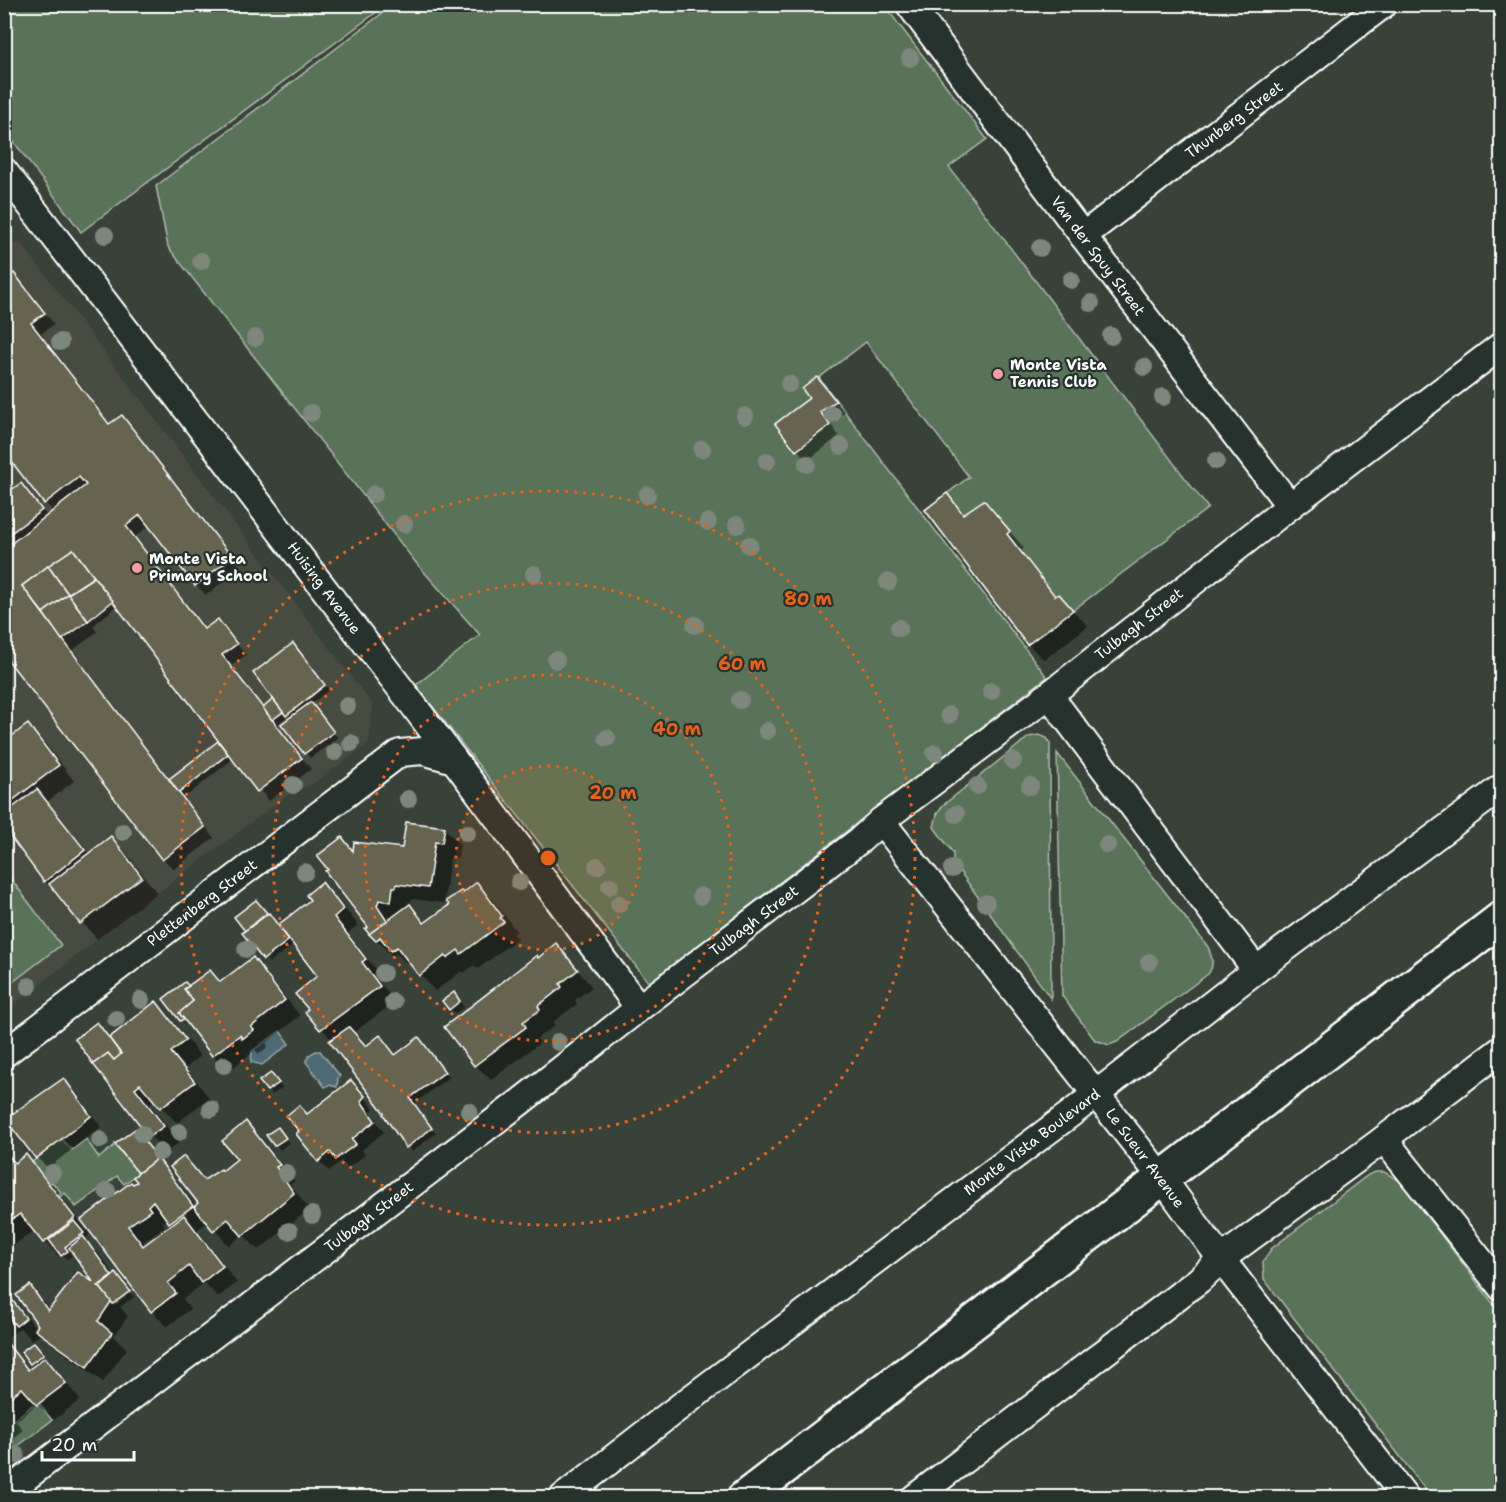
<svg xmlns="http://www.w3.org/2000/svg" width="1506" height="1502" font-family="'Shantell Sans',sans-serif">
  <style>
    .built { fill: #464c3f }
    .green { fill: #587359; stroke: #acb9ac; stroke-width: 1.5 }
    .water { fill: #4e6a74; stroke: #95a6ac; stroke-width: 1.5 }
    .shadow { fill: #0007; fill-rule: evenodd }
    .building { fill: #666450; stroke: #fff; stroke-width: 1.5 }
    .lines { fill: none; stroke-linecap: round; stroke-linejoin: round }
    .street-casing { stroke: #fff; stroke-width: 30 }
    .secondary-casing { stroke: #fff; stroke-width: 38 }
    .street { stroke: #26332d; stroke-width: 26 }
    .secondary { stroke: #26332d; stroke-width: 33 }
    .tree { fill: #7d877c }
    .ring { fill: none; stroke: #e96118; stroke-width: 3; stroke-dasharray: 3 6 }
    .poi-dot { fill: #ff9aa2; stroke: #26332d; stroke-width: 2 }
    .labels { text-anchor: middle; stroke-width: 4.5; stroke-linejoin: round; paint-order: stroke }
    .street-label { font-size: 15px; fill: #fff; stroke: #26332d }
    .poi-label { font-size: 15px; font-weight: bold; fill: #fff; stroke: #26332d; text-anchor: start }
    .centre { fill: #e96118; stroke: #26332d; stroke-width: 3 }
    .ring-label { font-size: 18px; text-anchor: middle; font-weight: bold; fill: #e96118; stroke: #26332d; stroke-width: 4.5; stroke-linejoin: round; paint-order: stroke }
  </style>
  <rect width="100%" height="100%" fill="#394238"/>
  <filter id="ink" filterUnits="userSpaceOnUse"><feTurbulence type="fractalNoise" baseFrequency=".0167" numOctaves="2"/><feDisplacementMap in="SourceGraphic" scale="12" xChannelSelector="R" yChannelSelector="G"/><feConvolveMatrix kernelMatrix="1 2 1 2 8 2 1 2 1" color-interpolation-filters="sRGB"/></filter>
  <g filter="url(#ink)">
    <path class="built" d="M 5,243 L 22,244 L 373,705 L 369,743 L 310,786 L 296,789 L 118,923 L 11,1007 L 5,1020 Z"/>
    <g class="green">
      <path d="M 4,5 L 5,4 L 386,5 L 81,232 L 5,130 Z"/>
      <path d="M 393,5 L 884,5 L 987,139 L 949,167 L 1208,508 L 1027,645 L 925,510 L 969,477 L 866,342 L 819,378 L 1047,677 L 649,983 L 416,685 L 480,635 L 417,564 L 168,247 L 156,186 Z"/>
      <path d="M 1039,735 L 1047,738 L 1050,743 L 1051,999 L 953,862 L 953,853 L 934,827 L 937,814 L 942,806 L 1021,743 L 1029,737 Z"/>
      <path d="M 1057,753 L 1208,947 C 1212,957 1215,965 1208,974 L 1117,1042 L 1109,1045 L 1095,1040 L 1062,996 Z"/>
      <path d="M 5,871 L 61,945 L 5,988 L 4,871 Z"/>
      <path d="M 62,1139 L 72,1150 L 86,1139 L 99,1158 L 115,1145 L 138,1173 L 124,1184 L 117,1176 L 76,1207 L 65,1193 L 59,1198 L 58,1196 L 61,1192 L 52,1182 L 48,1184 L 32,1162 Z"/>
      <path d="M 1376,1172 L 1384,1172 L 1400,1181 L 1501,1314 L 1501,1497 L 1431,1497 L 1264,1279 L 1263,1262 L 1271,1249 L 1368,1175 Z"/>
      <path d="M 35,1403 L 37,1405 L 39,1403 L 52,1420 L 9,1453 L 5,1447 L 5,1417 L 10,1423 Z"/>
    </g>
    <g class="water">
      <path d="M 280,1031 L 289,1044 L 262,1065 L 251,1062 L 252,1051 Z"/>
      <path d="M 316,1051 L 320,1051 L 340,1076 L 338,1078 L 337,1087 L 329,1085 L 325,1087 L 306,1062 L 309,1055 Z"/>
    </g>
    <g class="shadow">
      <path d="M 14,275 L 54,324 L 41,334 L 111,425 L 122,417 L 132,427 L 241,568 L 206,595 L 196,585 L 150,525 L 135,537 L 206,630 L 217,621 L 246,655 L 231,666 L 264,709 L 275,699 L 297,650 L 329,690 L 311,704 L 338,738 L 310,758 L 283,724 L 291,718 L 288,716 L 276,725 L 311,769 L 269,801 L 234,758 L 184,798 L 214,838 L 174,869 L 163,859 L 4,653 L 4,497 L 21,485 L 48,517 L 54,512 L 45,503 ZM 118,605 L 225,747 L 224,748 L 218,743 L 170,780 L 72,651 L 97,632 L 93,626 Z"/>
      <path d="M 817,379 L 845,412 L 830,423 L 839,436 L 807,461 L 777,425 L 811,399 Z"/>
      <path d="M 947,495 L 965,514 L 984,502 L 1024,548 L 1021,551 L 1057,597 L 1059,596 L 1088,626 L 1044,660 L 1028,644 Z"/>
      <path d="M 28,726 L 44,742 L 74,781 L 47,802 L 90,854 L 111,838 L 127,854 L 157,893 L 97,939 L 45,881 L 4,825 L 4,744 Z"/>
      <path d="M 445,829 L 460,845 L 458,858 L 450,857 L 444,903 L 412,899 L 411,902 L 408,902 L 407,908 L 409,906 L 426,923 L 477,884 L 493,900 L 517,932 L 514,934 L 518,938 L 478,969 L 474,965 L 464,973 L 462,971 L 435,991 L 411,964 L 408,965 L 396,953 L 393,956 L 370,934 L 370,928 L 330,871 L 342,839 L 354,851 L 403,850 Z"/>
      <path d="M 322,884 L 338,900 L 358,925 L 348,933 L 380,975 L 376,978 L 395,1002 L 353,1033 L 366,1048 L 395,1056 L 424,1044 L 449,1077 L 414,1104 L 436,1133 L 412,1152 L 386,1113 L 332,1040 L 307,1012 L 310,1009 L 319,976 L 295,944 L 269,963 L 236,917 L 261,906 L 287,938 Z"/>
      <path d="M 556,945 L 592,987 L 575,1000 L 577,1004 L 553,1022 L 555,1026 L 537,1038 L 540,1043 L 491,1080 L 475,1065 L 539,959 Z"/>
      <path d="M 253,959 L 268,975 L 300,1016 L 266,1043 L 268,1047 L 259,1054 L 255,1050 L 229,1071 L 213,1055 L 189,1023 L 186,1025 L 181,1020 L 189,987 L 210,972 L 221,983 Z"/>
      <path d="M 454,994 L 464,1007 L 455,1013 L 450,1009 Z"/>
      <path d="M 155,1003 L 171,1018 L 200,1056 L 186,1068 L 209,1098 L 177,1123 L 155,1100 L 150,1104 L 179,1143 L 166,1152 L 150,1136 L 95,1065 L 109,1039 Z"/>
      <path d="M 276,1079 L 282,1088 L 272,1095 L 268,1090 Z"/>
      <path d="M 63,1080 L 74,1090 L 101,1127 L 48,1168 L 37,1158 Z"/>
      <path d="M 351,1082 L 374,1108 L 370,1112 L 384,1132 L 362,1150 L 365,1155 L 348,1168 L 341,1161 L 329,1171 L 319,1161 L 308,1116 Z"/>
      <path d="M 246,1123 L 262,1139 L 295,1181 L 290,1184 L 309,1209 L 259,1250 L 243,1235 L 229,1246 L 208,1222 L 197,1230 L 237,1283 L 218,1297 L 204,1283 L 183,1299 L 190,1309 L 167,1327 L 152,1311 L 83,1220 L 139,1182 L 140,1173 L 118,1144 L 140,1135 L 196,1206 L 199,1203 L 184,1158 L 206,1181 L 222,1173 L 239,1159 ZM 168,1218 L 173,1225 L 145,1246 L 143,1242 L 165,1226 L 163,1223 Z"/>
      <path d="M 282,1134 L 289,1143 L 280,1150 L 268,1136 Z"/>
      <path d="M 4,1148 L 17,1163 L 26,1156 L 41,1172 L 89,1234 L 85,1240 L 99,1254 L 115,1276 L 120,1280 L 134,1297 L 120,1307 L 128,1316 L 114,1336 L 127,1349 L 103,1382 L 53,1345 L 41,1334 L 32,1340 L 20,1328 L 4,1340 L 4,1290 L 18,1304 L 37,1330 L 40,1324 L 30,1287 L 51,1310 L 98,1287 L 71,1250 L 69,1252 L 72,1256 L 67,1259 L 63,1255 L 59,1257 L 35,1230 L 13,1246 L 4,1239 ZM 124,1294 L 126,1297 L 116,1304 L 114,1302 Z"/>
      <path d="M 4,1341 L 30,1370 L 35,1367 L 23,1352 L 39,1349 L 80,1400 L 54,1420 L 37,1404 L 16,1421 L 23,1430 L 4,1445 Z"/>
    </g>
    <g class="building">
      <path d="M 14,273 L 45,313 L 31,323 L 109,424 L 122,415 L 232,557 L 195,586 L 140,515 L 126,526 L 204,629 L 218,619 L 237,644 L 222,655 L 302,758 L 257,792 L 73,549 L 48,566 L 22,586 L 205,827 L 162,860 L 4,655 L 4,549 L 86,485 L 79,477 L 44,504 L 4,452 L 4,280 Z"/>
      <path d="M 817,377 L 836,401 L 820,412 L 830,425 L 796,451 L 775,424 L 809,398 L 802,389 Z"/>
      <path d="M 21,483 L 42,510 L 4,538 L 4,495 Z"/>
      <path d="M 947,493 L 963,514 L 984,500 L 1010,531 L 1007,534 L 1055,596 L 1059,594 L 1073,610 L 1027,645 L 925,510 Z"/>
      <path d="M 73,549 L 94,577 L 68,594 L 48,566 Z"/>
      <path d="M 48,566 L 68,594 L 43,613 L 22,586 Z"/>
      <path d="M 94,577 L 113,601 L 88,621 L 68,594 Z"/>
      <path d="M 68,594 L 88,621 L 62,640 L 43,613 Z"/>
      <path d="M 293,643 L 325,685 L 286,716 L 253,673 Z"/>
      <path d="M 273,699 L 283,712 L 272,720 L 263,708 Z"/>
      <path d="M 311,702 L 334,732 L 304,754 L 281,724 Z"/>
      <path d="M 28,724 L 59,765 L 4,807 L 4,742 Z"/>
      <path d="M 218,741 L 228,754 L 179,793 L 169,779 Z"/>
      <path d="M 37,789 L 85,850 L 44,882 L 4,828 L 4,814 Z"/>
      <path d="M 406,822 L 445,827 L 442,843 L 435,842 L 428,888 L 397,884 L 396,887 L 393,887 L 391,902 L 379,900 L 377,906 L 387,921 L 369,934 L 365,929 L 368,927 L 325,871 L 328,870 L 317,856 L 342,837 L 353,851 L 354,842 L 402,848 Z"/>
      <path d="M 111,836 L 142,877 L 80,924 L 49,884 Z"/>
      <path d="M 322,882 L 343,909 L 334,917 L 366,959 L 362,962 L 380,986 L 320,1030 L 305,1012 L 308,1009 L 295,994 L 317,976 L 278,925 L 310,900 L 306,895 Z"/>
      <path d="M 477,882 L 502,916 L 500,918 L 504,922 L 461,954 L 458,950 L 447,958 L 445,956 L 419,976 L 397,947 L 391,951 L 380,937 L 376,941 L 369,934 L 410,904 L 424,923 L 449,905 L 446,901 L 461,891 L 463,893 Z"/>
      <path d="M 256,900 L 267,913 L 245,931 L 234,917 Z"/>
      <path d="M 269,913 L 289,940 L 263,960 L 242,933 Z"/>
      <path d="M 556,943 L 578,970 L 560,984 L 562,987 L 538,1006 L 540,1010 L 523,1022 L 526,1027 L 474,1066 L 444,1027 L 537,955 L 538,958 Z"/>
      <path d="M 253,957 L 285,1000 L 251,1027 L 254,1030 L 242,1039 L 240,1035 L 212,1056 L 179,1013 L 193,1001 L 184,989 L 210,970 L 220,982 Z"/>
      <path d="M 185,982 L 189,986 L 184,989 L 193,1001 L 179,1013 L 184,1019 L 180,1021 L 163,999 Z"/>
      <path d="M 454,992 L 460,1001 L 449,1010 L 442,1001 Z"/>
      <path d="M 156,1001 L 186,1040 L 171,1052 L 195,1082 L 160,1108 L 140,1084 L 135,1088 L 164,1126 L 149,1137 L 93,1064 L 108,1053 L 114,1060 L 121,1054 L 109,1038 Z"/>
      <path d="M 97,1022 L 121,1054 L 114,1060 L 108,1053 L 93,1064 L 75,1039 Z"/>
      <path d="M 349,1027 L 366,1046 L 380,1035 L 395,1055 L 419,1037 L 445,1072 L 410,1098 L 432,1128 L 406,1148 L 383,1114 L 384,1113 L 329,1041 Z"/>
      <path d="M 271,1073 L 279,1083 L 267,1091 L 259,1081 Z"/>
      <path d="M 64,1078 L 91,1116 L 36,1159 L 5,1119 Z"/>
      <path d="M 351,1080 L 365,1096 L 361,1101 L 375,1121 L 352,1139 L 356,1144 L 336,1159 L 330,1152 L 318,1162 L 296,1134 L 299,1131 L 286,1116 L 299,1105 L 307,1114 Z"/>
      <path d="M 246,1121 L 280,1165 L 276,1167 L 294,1193 L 242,1236 L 228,1219 L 213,1231 L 194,1207 L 198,1203 L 170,1167 L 184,1156 L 204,1180 L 221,1169 L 222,1171 L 237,1159 L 222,1141 Z"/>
      <path d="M 278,1127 L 286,1138 L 274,1146 L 266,1135 Z"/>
      <path d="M 135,1129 L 158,1158 L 138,1173 L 115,1144 Z"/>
      <path d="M 4,1150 L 15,1163 L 26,1154 L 75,1218 L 43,1243 L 20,1214 L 4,1225 Z"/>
      <path d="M 158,1158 L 193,1206 L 169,1223 L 153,1201 L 148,1206 L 151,1210 L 128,1226 L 143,1246 L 184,1215 L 223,1266 L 201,1283 L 189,1266 L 168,1283 L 176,1293 L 151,1312 L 81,1220 L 131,1182 L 133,1184 L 137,1182 L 133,1177 Z"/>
      <path d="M 74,1221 L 84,1233 L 65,1247 L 68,1251 L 61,1256 L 49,1240 Z"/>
      <path d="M 83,1236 L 112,1276 L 98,1286 L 113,1299 L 98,1321 L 112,1333 L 87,1367 L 35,1330 L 38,1325 L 16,1295 L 30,1285 L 48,1311 L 78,1272 L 93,1282 L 69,1248 Z"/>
      <path d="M 116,1273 L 130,1291 L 113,1304 L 100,1287 Z"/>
      <path d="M 4,1289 L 26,1318 L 16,1326 L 4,1312 Z"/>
      <path d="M 4,1339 L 28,1370 L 45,1357 L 66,1383 L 37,1405 L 22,1388 L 4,1402 Z"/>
      <path d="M 34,1342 L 44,1354 L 30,1364 L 21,1352 Z"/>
    </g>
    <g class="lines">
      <g class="street-casing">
        <g id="street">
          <path d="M 909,4 L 1083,236 L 1290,506"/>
          <path d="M 4,171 L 414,706 L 639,1008"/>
          <path d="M 1083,236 L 1384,4"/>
          <path d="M 1049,695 L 1256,970"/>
          <path d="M 881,821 L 1162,1178 L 1221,1259 L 1406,1498"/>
          <path d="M 4,1054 L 400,753 L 423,751 L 454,760"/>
          <path d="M 1384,1139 L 1502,1288"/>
          <path d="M 4,1494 L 520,1102 L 639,1008 L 860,840 L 881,821 L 1049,695 L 1290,506 L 1502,345"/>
          <path d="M 562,1498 L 670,1414 L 1069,1115 L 1256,970 L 1502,787"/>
          <path d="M 914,1498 L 1199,1280 L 1221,1259 L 1384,1139 L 1502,1049"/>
        </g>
      </g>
      <g class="secondary-casing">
        <path id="secondary" d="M 744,1498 L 1502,918"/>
      </g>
      <use href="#street" class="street"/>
      <use href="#secondary" class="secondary"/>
    </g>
    <g class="tree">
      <circle cx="910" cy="58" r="9"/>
      <circle cx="105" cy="235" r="9"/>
      <circle cx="1040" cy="248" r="9"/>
      <circle cx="201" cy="261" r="9"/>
      <circle cx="1071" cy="280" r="9"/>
      <circle cx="1091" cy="303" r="9"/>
      <circle cx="1111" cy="336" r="9"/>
      <circle cx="255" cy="338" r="9"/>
      <circle cx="60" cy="342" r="9"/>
      <circle cx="1144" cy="367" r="9"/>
      <circle cx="789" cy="384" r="9"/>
      <circle cx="1163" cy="397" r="9"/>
      <circle cx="311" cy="413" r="9"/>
      <circle cx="832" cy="414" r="9"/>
      <circle cx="745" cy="416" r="9"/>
      <circle cx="841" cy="446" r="9"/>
      <circle cx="702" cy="449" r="9"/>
      <circle cx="767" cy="461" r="9"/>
      <circle cx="1216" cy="461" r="9"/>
      <circle cx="807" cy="464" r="9"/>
      <circle cx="374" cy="494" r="9"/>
      <circle cx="647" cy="495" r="9"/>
      <circle cx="708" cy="522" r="9"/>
      <circle cx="404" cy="524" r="9"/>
      <circle cx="737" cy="525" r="9"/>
      <circle cx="749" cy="545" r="9"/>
      <circle cx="534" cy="574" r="9"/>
      <circle cx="888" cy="582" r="9"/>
      <circle cx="695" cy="625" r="9"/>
      <circle cx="899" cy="628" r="9"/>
      <circle cx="556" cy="660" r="9"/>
      <circle cx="991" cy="691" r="9"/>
      <circle cx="740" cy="700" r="9"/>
      <circle cx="347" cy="706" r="9"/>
      <circle cx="949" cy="715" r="9"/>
      <circle cx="767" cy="731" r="9"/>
      <circle cx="607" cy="738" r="9"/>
      <circle cx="351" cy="743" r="9"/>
      <circle cx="335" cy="752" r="9"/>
      <circle cx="935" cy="753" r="9"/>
      <circle cx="1013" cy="761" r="9"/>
      <circle cx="293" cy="785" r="9"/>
      <circle cx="977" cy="786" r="9"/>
      <circle cx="1030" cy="786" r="9"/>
      <circle cx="408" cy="799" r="9"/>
      <circle cx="956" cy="814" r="9"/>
      <circle cx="123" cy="832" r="9"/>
      <circle cx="467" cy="833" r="9"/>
      <circle cx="1107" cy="845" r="9"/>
      <circle cx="597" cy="866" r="9"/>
      <circle cx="952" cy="869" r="9"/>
      <circle cx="305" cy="872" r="9"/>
      <circle cx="519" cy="882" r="9"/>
      <circle cx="610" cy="886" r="9"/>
      <circle cx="701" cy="896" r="9"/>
      <circle cx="986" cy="903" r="9"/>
      <circle cx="619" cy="904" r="9"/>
      <circle cx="246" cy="949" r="9"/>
      <circle cx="1149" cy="962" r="9"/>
      <circle cx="383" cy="973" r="9"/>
      <circle cx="29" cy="986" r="9"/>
      <circle cx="141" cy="1000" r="9"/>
      <circle cx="393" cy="1002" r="9"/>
      <circle cx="116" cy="1019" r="9"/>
      <circle cx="558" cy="1042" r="9"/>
      <circle cx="224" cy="1065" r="9"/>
      <circle cx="211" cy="1109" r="9"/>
      <circle cx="469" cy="1111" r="9"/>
      <circle cx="179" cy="1132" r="9"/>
      <circle cx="142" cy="1134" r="9"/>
      <circle cx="100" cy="1140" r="9"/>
      <circle cx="160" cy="1152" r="9"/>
      <circle cx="52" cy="1173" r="9"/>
      <circle cx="286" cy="1173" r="9"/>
      <circle cx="107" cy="1191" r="9"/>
      <circle cx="312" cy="1215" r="9"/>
      <circle cx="289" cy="1231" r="9"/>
      <circle cx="16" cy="1455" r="9"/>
    </g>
  </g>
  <circle cx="548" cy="858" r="92" fill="#e96118" fill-opacity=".12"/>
  <g class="ring">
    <circle cx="548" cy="858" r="92"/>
    <circle cx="548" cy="858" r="183"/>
    <circle cx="548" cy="858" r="275"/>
    <circle cx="548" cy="858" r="367"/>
  </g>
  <g class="poi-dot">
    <circle cx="998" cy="374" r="6"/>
    <circle cx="137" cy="568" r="6"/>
  </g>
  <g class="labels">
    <g class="street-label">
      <text transform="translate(1234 120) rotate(-37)" y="5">Thunberg Street</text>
      <text transform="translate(1098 256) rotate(53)" y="5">Van der Spuy Street</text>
      <text transform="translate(324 588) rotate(53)" y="5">Huising Avenue</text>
      <text transform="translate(1139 624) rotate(-38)" y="5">Tulbagh Street</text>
      <text transform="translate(202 903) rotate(-37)" y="5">Plettenberg Street</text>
      <text transform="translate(754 921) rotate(-37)" y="5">Tulbagh Street</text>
      <text transform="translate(1032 1142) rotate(-37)" y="5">Monte Vista Boulevard</text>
      <text transform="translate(1145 1158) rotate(53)" y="5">Le Sueur Avenue</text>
      <text transform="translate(369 1217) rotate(-37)" y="5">Tulbagh Street</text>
    </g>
    <g class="poi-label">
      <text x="1010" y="370">Monte Vista<tspan x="1010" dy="17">Tennis Club</tspan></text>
      <text x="149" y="564">Monte Vista<tspan x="149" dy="17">Primary School</tspan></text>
    </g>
  </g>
  <circle cx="548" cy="858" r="9" class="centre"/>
  <g class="ring-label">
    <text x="808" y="605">80 m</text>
    <text x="742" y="670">60 m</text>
    <text x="677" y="735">40 m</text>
    <text x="613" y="799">20 m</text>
  </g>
  <rect width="1506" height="1502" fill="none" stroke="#26332d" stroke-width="24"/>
  <rect x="12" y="12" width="1482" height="1478" fill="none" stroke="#fff" stroke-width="2" filter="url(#ink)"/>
  <path d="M42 1451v9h92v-9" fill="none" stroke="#ffffff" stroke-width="3"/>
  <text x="51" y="1451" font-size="18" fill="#ffffff" stroke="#26332d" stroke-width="4.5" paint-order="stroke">20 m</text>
</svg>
